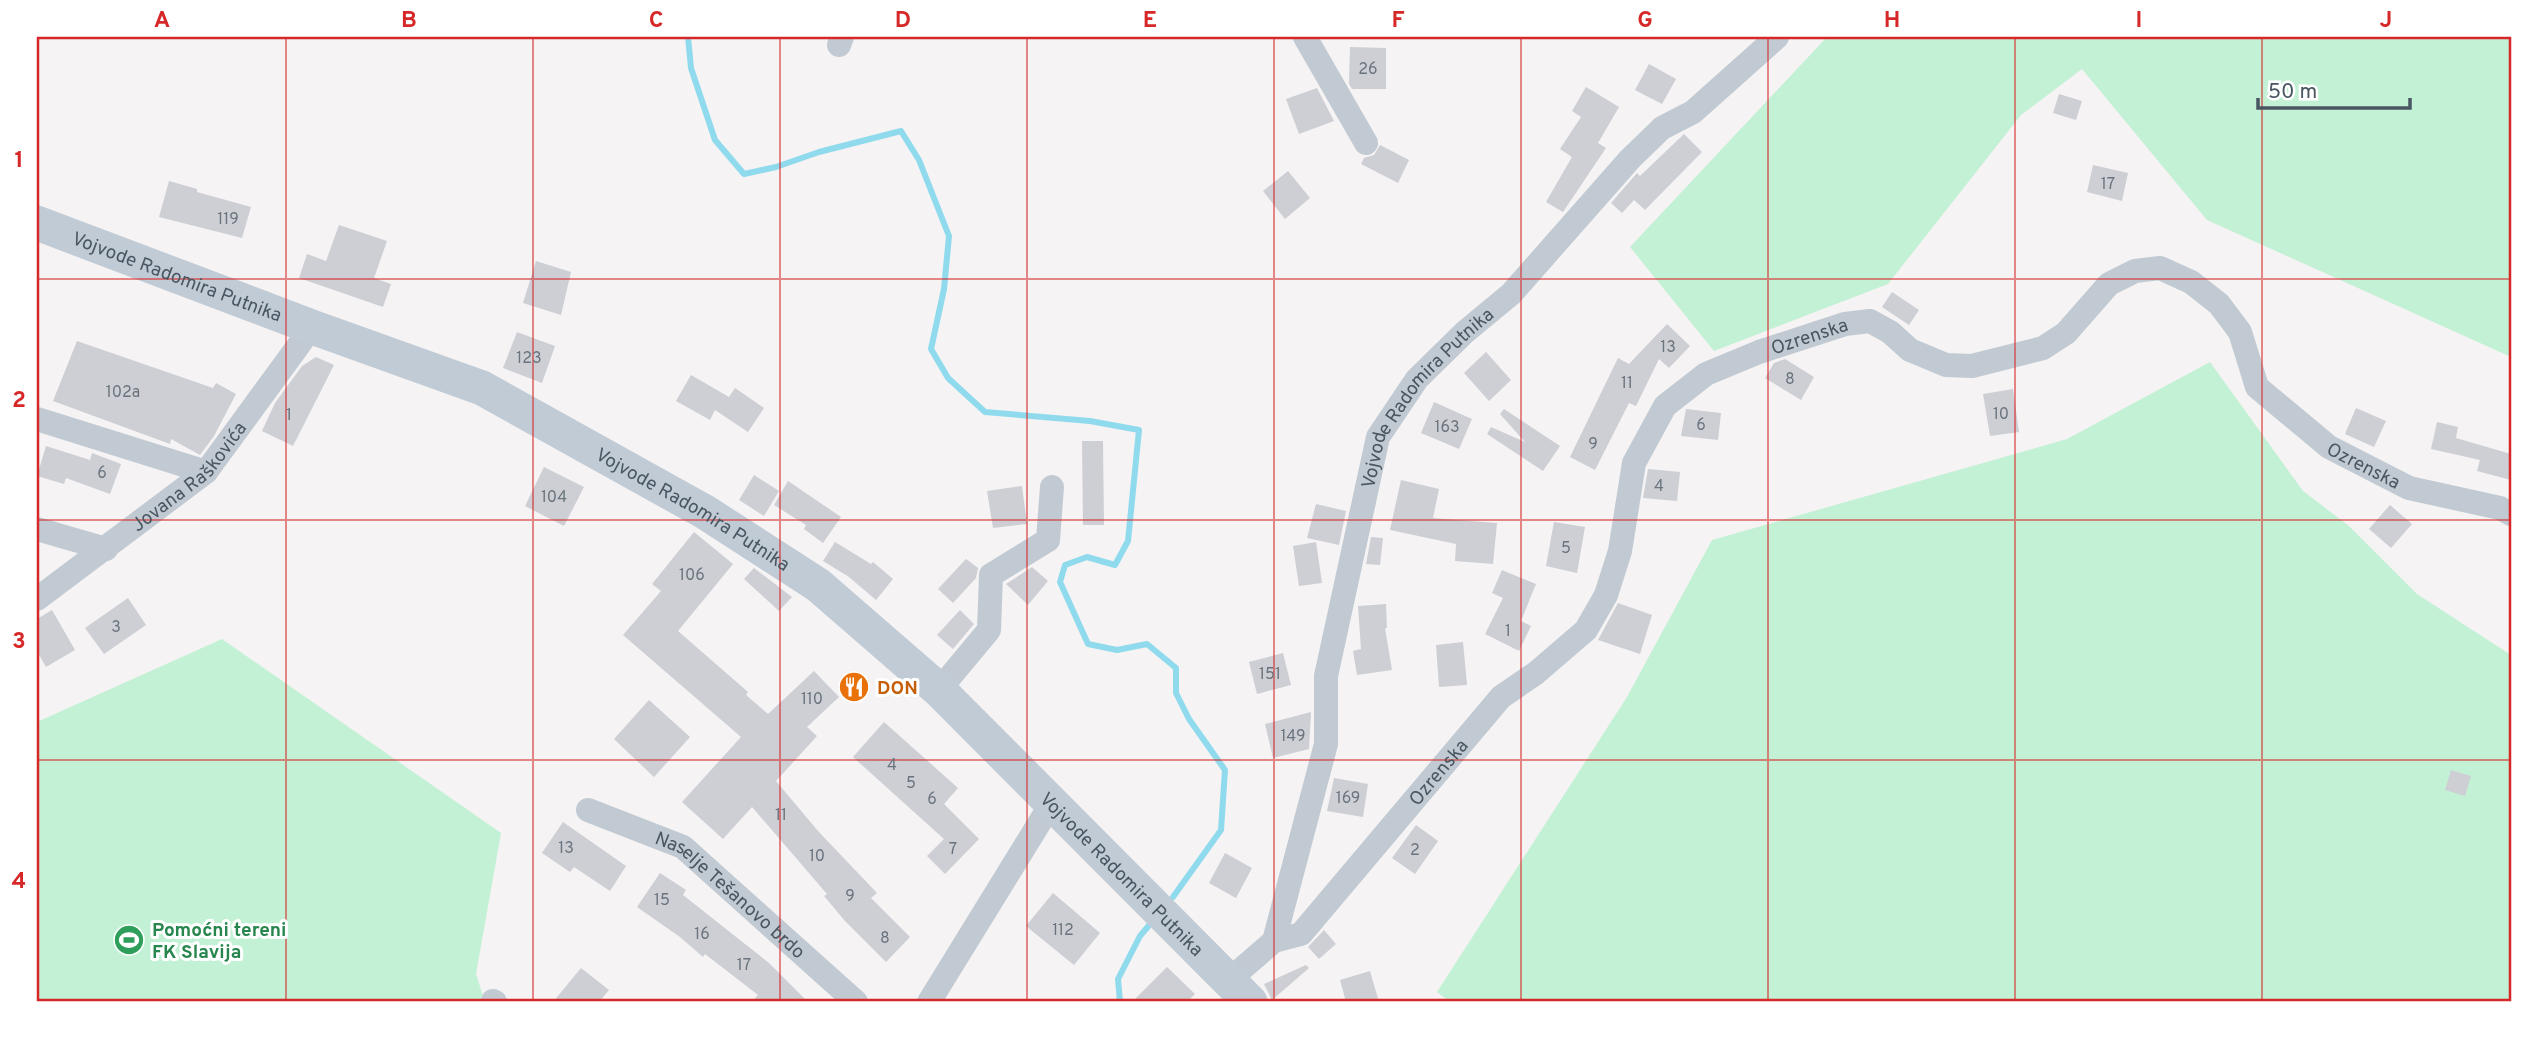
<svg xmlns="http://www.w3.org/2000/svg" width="2548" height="1039" font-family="Overpass,sans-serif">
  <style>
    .green { fill: #c3f1d5 }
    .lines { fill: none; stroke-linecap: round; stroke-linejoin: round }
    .stream { stroke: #90daee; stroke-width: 6 }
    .building { fill: #cdcfd5 }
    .minor { stroke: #c1cad2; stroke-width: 24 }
    .secondary { stroke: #c1cbd6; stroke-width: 35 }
    .grid { fill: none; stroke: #d62828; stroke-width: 2; stroke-opacity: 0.55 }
    .labels { text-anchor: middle; stroke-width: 6; stroke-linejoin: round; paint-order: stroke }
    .number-label { font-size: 16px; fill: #6b747e }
    .street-label { font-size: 19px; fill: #4a5661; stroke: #fff }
    .food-label { font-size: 19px; font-weight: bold; fill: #c56008; stroke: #fff; text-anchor: start }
    .leisure-label { font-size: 19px; font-weight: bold; fill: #27864d; stroke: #fff; text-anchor: start }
    .neatline { fill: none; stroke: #d62828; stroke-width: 2.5 }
    .grid-label { font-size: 23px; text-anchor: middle; font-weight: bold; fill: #d62828 }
  </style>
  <rect width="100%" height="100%" fill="#f5f3f3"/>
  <g class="green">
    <path d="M 1827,37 L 2511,37 L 2511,357 L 2207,220 L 2082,69 L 2021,115 L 1888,284 L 1714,351 L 1630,247 Z"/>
    <path d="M 2210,362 L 2303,491 L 2349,526 L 2417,594 L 2511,655 L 2511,1002 L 1450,1002 L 1437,992 L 1627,697 L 1712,540 L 2067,439 Z"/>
    <path d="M 222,639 L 501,833 L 476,974 L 485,1002 L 37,1002 L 37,722 Z"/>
  </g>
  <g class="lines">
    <g class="stream">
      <path d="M 688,37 L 691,68 L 715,140 L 744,174 L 776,167 L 819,152 L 901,131 L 919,160 L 949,236 L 944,289 L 931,349 L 948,378 L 985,412 L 1090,421 L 1139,430 L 1128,541 L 1115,565 L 1087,557 L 1065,565 L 1060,582 L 1088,644 L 1117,650 L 1147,644 L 1176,668 L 1176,693 L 1189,719 L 1225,770 L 1221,830 L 1173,897"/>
      <path d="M 1120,1002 L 1118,979 L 1140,936 L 1151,923"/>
    </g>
  </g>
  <g class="building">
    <path d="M 1350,47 L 1386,48 L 1386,89 L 1352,89 L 1349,84 Z"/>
    <path d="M 1649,64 L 1676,79 L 1662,104 L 1635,90 Z"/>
    <path d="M 1586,87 L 1619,107 L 1598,143 L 1606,148 L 1563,212 L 1546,202 L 1572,157 L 1560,149 L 1581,117 L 1572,111 Z"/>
    <path d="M 1317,88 L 1334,121 L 1299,134 L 1286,99 Z"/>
    <path d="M 2059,94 L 2082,101 L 2076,120 L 2053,113 Z"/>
    <path d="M 1684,134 L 1702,152 L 1645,210 L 1634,200 L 1622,213 L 1611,203 L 1637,173 L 1640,176 Z"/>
    <path d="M 1380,145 L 1409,160 L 1398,183 L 1361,164 L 1364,158 L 1374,155 Z"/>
    <path d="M 2093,165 L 2128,173 L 2122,201 L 2087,192 Z"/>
    <path d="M 1288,171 L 1310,198 L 1285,219 L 1263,191 Z"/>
    <path d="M 169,181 L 197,189 L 197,192 L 251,207 L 242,238 L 159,217 Z"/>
    <path d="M 339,225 L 387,241 L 374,278 L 391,284 L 383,307 L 299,278 L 307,254 L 326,261 Z"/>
    <path d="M 536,261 L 571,272 L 561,315 L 523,303 Z"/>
    <path d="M 1892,292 L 1919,310 L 1909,325 L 1882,307 Z"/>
    <path d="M 1667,324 L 1690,346 L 1669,368 L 1659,359 L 1636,406 L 1629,403 L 1595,470 L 1570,457 L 1618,358 L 1629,364 Z"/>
    <path d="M 517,332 L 555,346 L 542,383 L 503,368 Z"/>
    <path d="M 77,341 L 213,388 L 216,383 L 236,394 L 214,436 L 200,455 L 171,439 L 170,444 L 53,401 Z"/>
    <path d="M 1486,352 L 1511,380 L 1489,401 L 1464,373 Z"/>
    <path d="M 316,357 L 334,365 L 293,446 L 262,431 L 275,403 L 302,366 Z"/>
    <path d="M 1785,359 L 1814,377 L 1801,400 L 1765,378 L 1774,363 Z"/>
    <path d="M 691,375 L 729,397 L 735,388 L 764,408 L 748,432 L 715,410 L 710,420 L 676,401 Z"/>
    <path d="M 2013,389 L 2019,432 L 1990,436 L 1983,394 Z"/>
    <path d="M 1434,402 L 1472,419 L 1459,449 L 1421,433 Z"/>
    <path d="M 2356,408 L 2386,421 L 2374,447 L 2345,434 Z"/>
    <path d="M 1504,409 L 1560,446 L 1543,471 L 1487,434 L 1491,427 L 1525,442 L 1500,414 Z"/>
    <path d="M 1686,409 L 1721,413 L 1718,440 L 1681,436 Z"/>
    <path d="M 2437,422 L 2458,427 L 2456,438 L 2511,454 L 2511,480 L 2477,471 L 2480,460 L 2431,449 Z"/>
    <path d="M 1082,441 L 1103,441 L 1104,525 L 1083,525 Z"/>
    <path d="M 46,446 L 90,460 L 92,453 L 121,464 L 110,494 L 66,478 L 64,484 L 37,476 Z"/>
    <path d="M 544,467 L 584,487 L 564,526 L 525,506 Z"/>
    <path d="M 1648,469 L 1680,472 L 1677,501 L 1643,498 Z"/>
    <path d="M 754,475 L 779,491 L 764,516 L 739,500 Z"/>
    <path d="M 1401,480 L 1439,489 L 1433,518 L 1497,523 L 1493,564 L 1455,561 L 1456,544 L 1390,530 Z"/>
    <path d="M 788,481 L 841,517 L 823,543 L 804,529 L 806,525 L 774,505 Z"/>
    <path d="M 1022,486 L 1027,524 L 993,528 L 987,491 Z"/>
    <path d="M 1316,504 L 1346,511 L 1339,545 L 1307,538 Z"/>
    <path d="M 2390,505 L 2412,524 L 2391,548 L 2369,529 Z"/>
    <path d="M 1554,522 L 1585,527 L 1577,573 L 1546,566 Z"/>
    <path d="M 694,532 L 733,564 L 678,631 L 748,692 L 746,695 L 768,714 L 814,671 L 839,697 L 807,727 L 817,736 L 776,781 L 818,831 L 877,893 L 871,898 L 910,937 L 886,962 L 845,921 L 824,896 L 827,894 L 752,807 L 723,839 L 682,802 L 741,737 L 623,635 L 661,591 L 652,584 Z"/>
    <path d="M 1371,537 L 1383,538 L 1380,565 L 1366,564 Z"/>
    <path d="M 835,542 L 871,564 L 873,562 L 893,579 L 876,600 L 849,577 L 823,561 Z"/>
    <path d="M 1316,542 L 1322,583 L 1299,586 L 1293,546 Z"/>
    <path d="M 966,559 L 978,568 L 976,578 L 953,603 L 938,589 Z"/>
    <path d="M 1032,567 L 1048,581 L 1028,605 L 1006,584 Z"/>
    <path d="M 754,568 L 792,597 L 779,611 L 744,579 Z"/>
    <path d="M 1502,570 L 1536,584 L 1521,621 L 1531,626 L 1519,651 L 1485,634 L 1503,598 L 1492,593 Z"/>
    <path d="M 128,598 L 146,625 L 104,654 L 85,628 Z"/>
    <path d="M 1618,603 L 1652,615 L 1640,654 L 1598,640 Z"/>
    <path d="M 1386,604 L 1387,628 L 1385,628 L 1392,670 L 1357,675 L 1353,651 L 1361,649 L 1358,606 Z"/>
    <path d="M 52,610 L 75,650 L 46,667 L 37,651 L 37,619 Z"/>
    <path d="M 960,610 L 974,624 L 953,649 L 937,635 Z"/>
    <path d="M 1463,642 L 1467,685 L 1439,687 L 1436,645 Z"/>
    <path d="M 1283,653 L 1291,685 L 1257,694 L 1249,662 Z"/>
    <path d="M 857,671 L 869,681 L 855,698 L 843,687 Z"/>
    <path d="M 649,700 L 690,737 L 654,777 L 614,739 Z"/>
    <path d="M 1311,712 L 1309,749 L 1273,758 L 1265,724 Z"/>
    <path d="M 884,722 L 958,788 L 944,804 L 979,839 L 945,874 L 927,856 L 944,839 L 853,757 Z"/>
    <path d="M 2451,770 L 2471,776 L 2465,796 L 2445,790 Z"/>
    <path d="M 1334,778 L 1368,784 L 1363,817 L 1327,811 Z"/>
    <path d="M 563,822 L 626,866 L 610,891 L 574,867 L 570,872 L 542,853 Z"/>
    <path d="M 1416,825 L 1438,841 L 1415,874 L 1392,858 Z"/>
    <path d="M 1225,853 L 1252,868 L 1236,898 L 1209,883 Z"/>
    <path d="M 660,873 L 686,890 L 683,895 L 769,963 L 808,1002 L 751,1002 L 758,995 L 705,954 L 703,957 L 680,937 L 637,907 Z"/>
    <path d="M 1053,893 L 1100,933 L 1074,965 L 1026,926 Z"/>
    <path d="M 1324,930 L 1336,944 L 1319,959 L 1308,947 Z"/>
    <path d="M 1306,965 L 1309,968 L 1272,1000 L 1264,984 Z"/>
    <path d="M 1167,967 L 1195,994 L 1187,1002 L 1132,1002 Z"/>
    <path d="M 581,968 L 609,990 L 599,1002 L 553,1002 Z"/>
    <path d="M 1370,971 L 1379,1002 L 1346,1002 L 1340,980 Z"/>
  </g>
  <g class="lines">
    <g class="minor">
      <path d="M 1305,37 L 1366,143"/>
      <path d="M 839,45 L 842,37"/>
      <path d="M 37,419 L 206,472"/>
      <path d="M 37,529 L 106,549"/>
      <path id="s1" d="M 37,599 L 206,472 L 312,327"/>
      <path d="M 939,690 L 989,630 L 991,575 L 1048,540 L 1052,487"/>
      <path id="s2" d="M 588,810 L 683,847 L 856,1002"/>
      <path id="s3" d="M 1274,941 L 1301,934 L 1501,697 L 1536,673 L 1586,630 L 1606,595 L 1620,551 L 1634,463 L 1665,406 L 1706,374 L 1759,352 L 1845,324 L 1870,321 L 1890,332 L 1910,350 L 1946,365 L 1972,366 L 2043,348 L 2066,333 L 2109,284 L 2135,271 L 2160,268 L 2191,282 L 2219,304 L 2240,332 L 2257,387 L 2329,447 L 2409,488 L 2500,508 L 2511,514"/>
      <path id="s4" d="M 1229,980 L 1274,941 L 1326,744 L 1326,676 L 1378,437 L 1417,379 L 1465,332 L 1511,294 L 1630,159 L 1662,128 L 1693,112 L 1777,37"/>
      <path d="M 493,1001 L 495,1002"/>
      <path d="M 929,1002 L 1051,804"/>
    </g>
    <path class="secondary" id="s5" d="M 37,223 L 312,327 L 482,388 L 705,512 L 818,585 L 939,690 L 1250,1002"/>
  </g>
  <path class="grid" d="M 286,37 L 286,1002M 533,37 L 533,1002M 780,37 L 780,1002M 1027,37 L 1027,1002M 1274,37 L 1274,1002M 1521,37 L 1521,1002M 1768,37 L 1768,1002M 2015,37 L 2015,1002M 2262,37 L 2262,1002M 37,279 L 2511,279M 37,520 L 2511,520M 37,760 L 2511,760"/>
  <defs>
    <g id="restaurant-disc" transform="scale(1.575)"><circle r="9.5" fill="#e8710a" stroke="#fff"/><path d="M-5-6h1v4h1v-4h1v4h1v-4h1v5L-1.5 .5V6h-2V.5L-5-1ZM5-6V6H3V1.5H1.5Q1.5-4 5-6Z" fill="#fff"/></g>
    <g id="stadium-disc" transform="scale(1.575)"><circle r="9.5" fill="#2e9e5b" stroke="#fff"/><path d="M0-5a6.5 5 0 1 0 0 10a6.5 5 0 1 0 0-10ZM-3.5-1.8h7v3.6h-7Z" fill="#fff"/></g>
  </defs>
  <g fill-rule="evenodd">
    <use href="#restaurant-disc" x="854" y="687"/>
    <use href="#stadium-disc" x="129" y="940"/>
  </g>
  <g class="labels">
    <g class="number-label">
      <text x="1368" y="74">26</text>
      <text x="2108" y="189">17</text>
      <text x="228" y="224">119</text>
      <text x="1668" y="352">13</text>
      <text x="529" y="363">123</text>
      <text x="1790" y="384">8</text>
      <text x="1627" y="388">11</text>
      <text x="123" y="397">102a</text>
      <text x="2001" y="419">10</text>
      <text x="289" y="420">1</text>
      <text x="1701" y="430">6</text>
      <text x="1447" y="432">163</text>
      <text x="1593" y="449">9</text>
      <text x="102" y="478">6</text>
      <text x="1659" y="491">4</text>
      <text x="554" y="502">104</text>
      <text x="1566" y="553">5</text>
      <text x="692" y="580">106</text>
      <text x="116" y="632">3</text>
      <text x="1508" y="636">1</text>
      <text x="1270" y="679">151</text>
      <text x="812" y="704">110</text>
      <text x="1293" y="741">149</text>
      <text x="892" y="770">4</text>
      <text x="911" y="788">5</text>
      <text x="1348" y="803">169</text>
      <text x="932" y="804">6</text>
      <text x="781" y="820">11</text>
      <text x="566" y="853">13</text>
      <text x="953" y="854">7</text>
      <text x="1415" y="855">2</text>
      <text x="817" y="861">10</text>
      <text x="850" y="901">9</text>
      <text x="662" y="905">15</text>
      <text x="1063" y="935">112</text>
      <text x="702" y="939">16</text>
      <text x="885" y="943">8</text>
      <text x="744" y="970">17</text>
    </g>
    <g class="street-label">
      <text dy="7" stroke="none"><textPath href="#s5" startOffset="150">Vojvode Radomira Putnika</textPath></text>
      <text dy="7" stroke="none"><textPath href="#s3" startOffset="849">Ozrenska</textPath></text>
      <text dy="7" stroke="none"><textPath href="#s4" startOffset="635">Vojvode Radomira Putnika</textPath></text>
      <text dy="7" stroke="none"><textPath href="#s3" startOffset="1542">Ozrenska</textPath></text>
      <text dy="7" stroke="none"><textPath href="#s1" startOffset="196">Jovana Raškovića</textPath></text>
      <text dy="7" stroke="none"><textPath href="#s5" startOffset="718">Vojvode Radomira Putnika</textPath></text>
      <text dy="7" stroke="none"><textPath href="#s3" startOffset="240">Ozrenska</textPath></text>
      <text dy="7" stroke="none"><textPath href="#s5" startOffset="1284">Vojvode Radomira Putnika</textPath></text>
      <text dy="7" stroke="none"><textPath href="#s2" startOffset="168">Naselje Tešanovo brdo</textPath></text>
    </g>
    <g class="food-label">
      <text x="877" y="694">DON</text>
    </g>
    <g class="leisure-label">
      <text x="152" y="936">Pomoćni tereni<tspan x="152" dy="22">FK Slavija</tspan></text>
    </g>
  </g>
  <rect width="2548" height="1039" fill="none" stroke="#ffffff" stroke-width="77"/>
  <path d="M2258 98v10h152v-10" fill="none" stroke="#4a5661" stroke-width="3.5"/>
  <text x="2268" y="98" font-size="21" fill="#4a5661" stroke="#ffffff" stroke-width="5" paint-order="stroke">50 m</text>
  <rect x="38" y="38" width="2472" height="962" class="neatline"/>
  <g class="grid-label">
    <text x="162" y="27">A</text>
    <text x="409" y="27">B</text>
    <text x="656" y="27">C</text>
    <text x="903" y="27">D</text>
    <text x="1150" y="27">E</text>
    <text x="1398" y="27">F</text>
    <text x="1645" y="27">G</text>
    <text x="1892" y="27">H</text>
    <text x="2139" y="27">I</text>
    <text x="2386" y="27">J</text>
    <text x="19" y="167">1</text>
    <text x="19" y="407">2</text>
    <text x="19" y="648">3</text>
    <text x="19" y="888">4</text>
  </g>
</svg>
